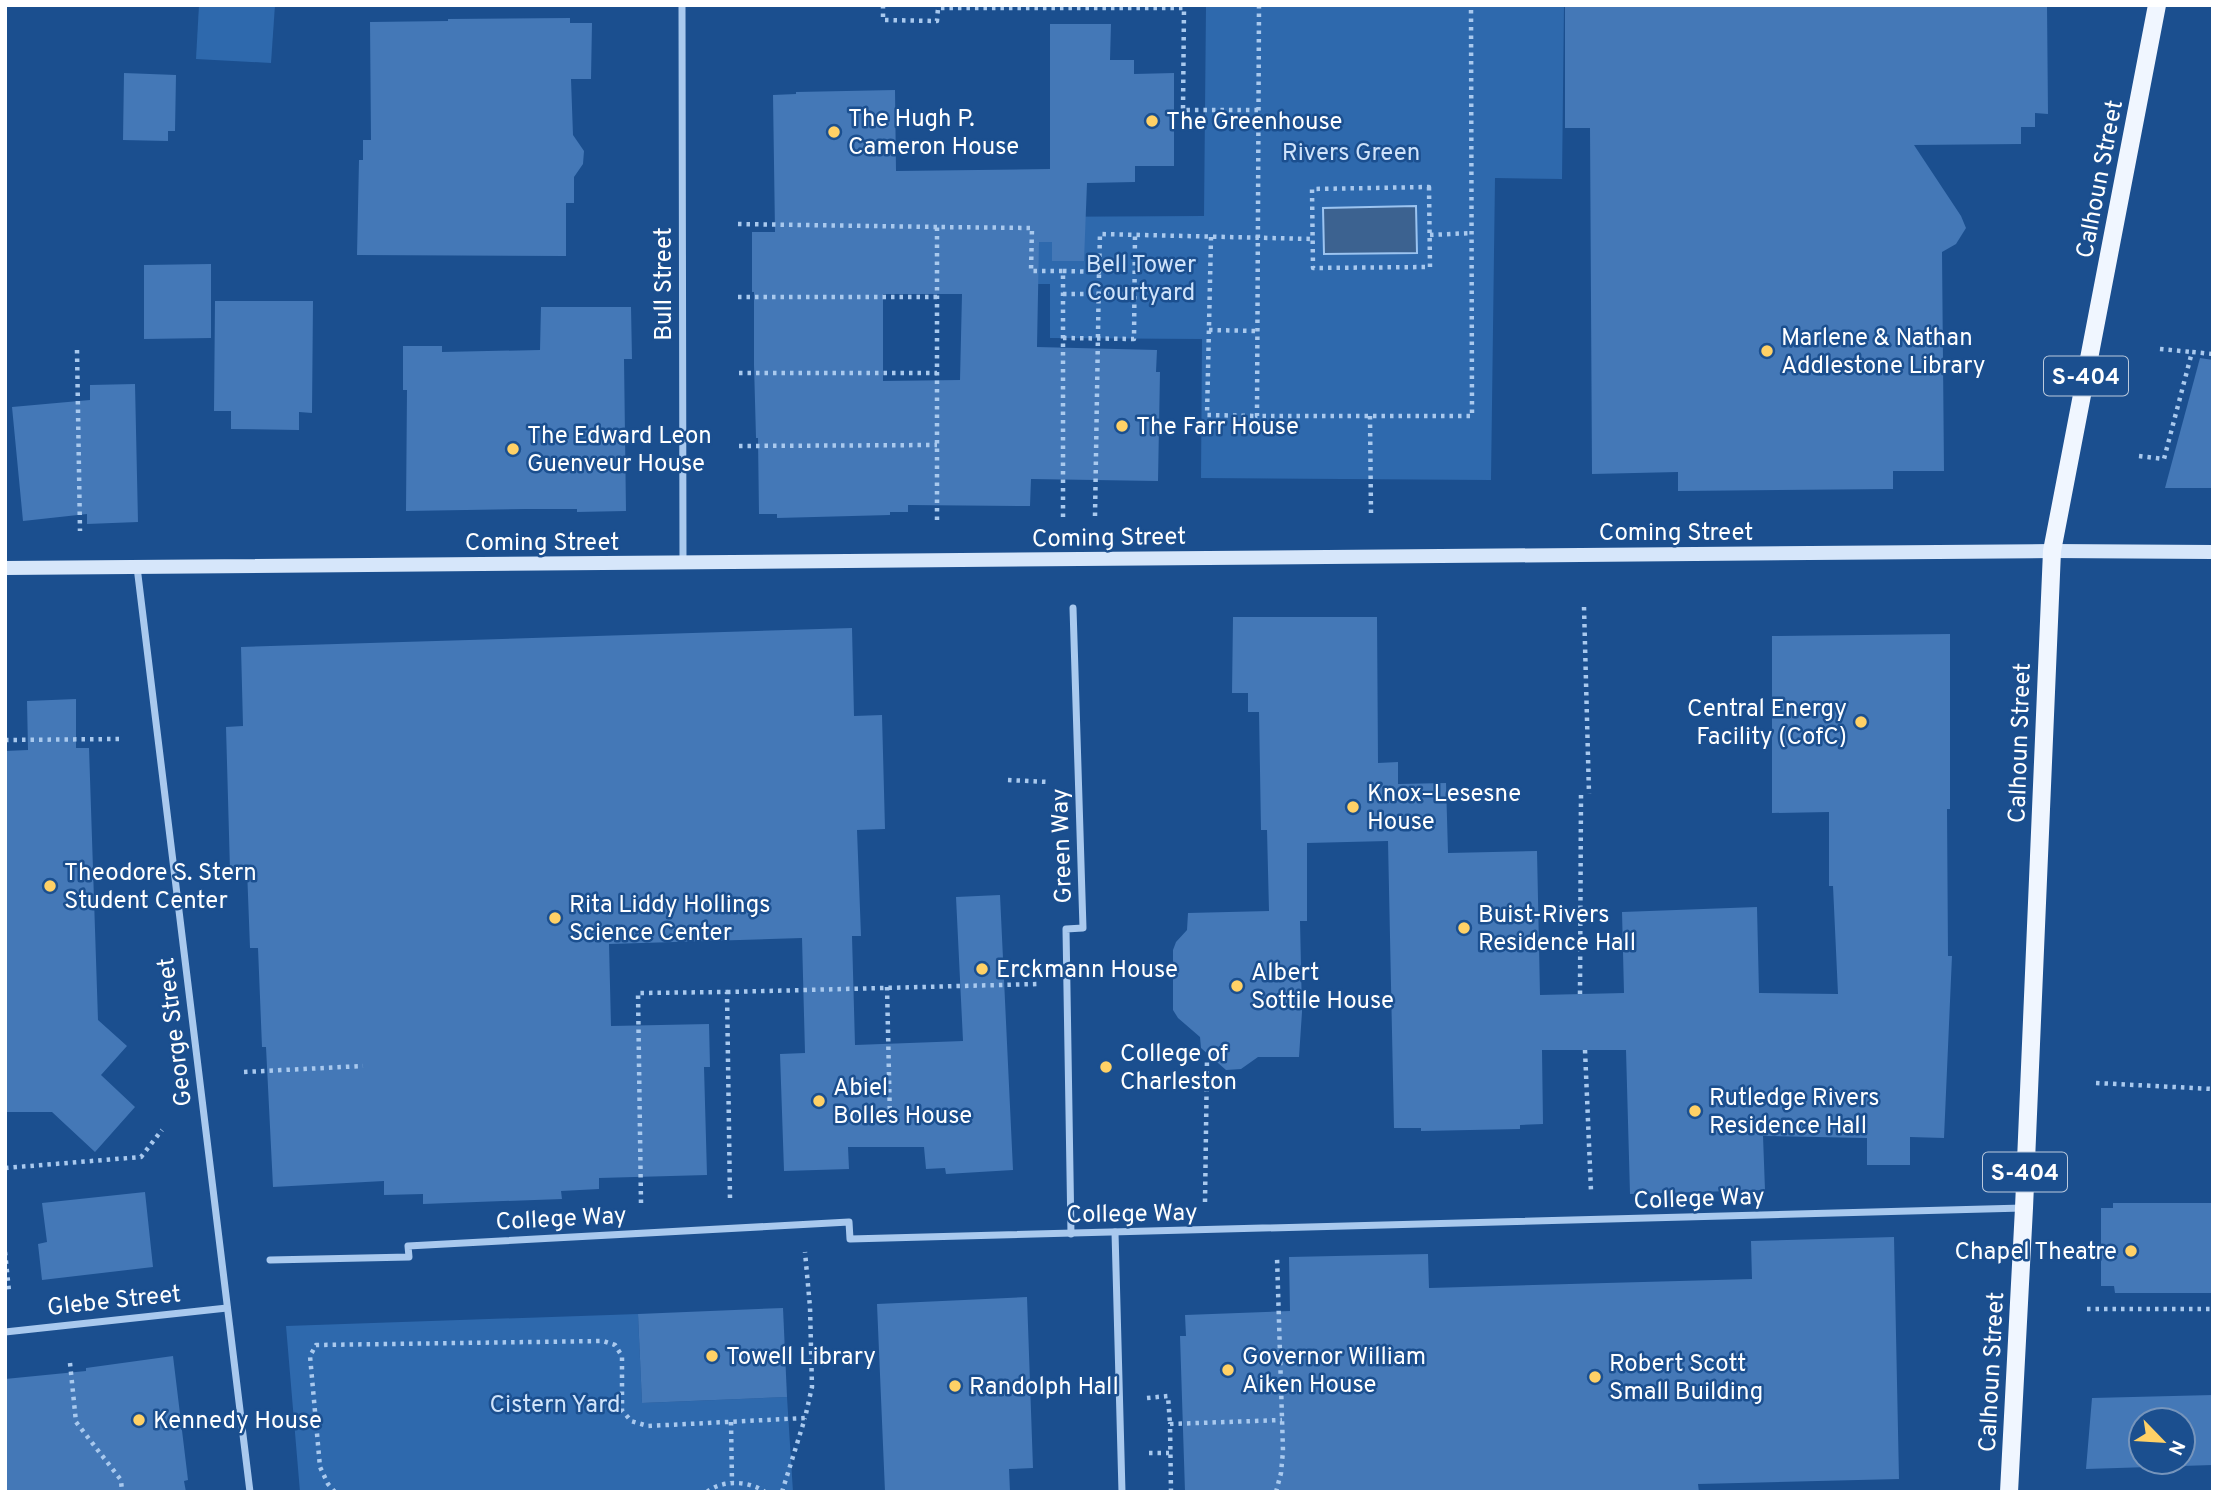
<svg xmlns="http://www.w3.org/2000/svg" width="2218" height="1497" font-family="Overpass,sans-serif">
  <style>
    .green { fill: #2e69ad }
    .water { fill: #3c6290; stroke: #9cc4f0; stroke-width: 2 }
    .building { fill: #4478b7; fill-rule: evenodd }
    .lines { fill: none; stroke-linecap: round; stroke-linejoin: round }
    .path { stroke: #a9c9ee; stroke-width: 4.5; stroke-dasharray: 3.5 5; stroke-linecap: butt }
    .street { stroke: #a9c9ee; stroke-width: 7 }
    .secondary { stroke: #d6e6fa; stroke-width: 14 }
    .primary { stroke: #f0f6ff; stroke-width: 18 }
    .poi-dot { fill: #ffd166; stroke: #1b4f8f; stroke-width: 2.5 }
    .labels { text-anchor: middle; stroke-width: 5; stroke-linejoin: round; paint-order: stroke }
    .shield { fill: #1b4f8f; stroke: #bbcadd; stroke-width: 2 }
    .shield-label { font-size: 23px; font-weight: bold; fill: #fff }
    .poi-label { font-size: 24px; fill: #fff; stroke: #1b4f8f; text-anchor: start }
    .park-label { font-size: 24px; fill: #cfe3fa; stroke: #1b4f8f }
    .street-label { font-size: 24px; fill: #fff; stroke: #1b4f8f }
  </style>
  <rect width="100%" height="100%" fill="#1b4f8f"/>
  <g class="green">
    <path d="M 199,5 L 275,5 L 271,63 L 196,59 Z"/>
    <path d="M 1206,5 L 1564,5 L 1562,179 L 1495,178 L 1491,480 L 1201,478 L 1202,339 L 1050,338 L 1050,284 L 1001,284 L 1001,217 L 1204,216 Z"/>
    <path d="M 638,1314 L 642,1403 L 787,1397 L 793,1492 L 300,1492 L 286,1326 Z"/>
  </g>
  <path class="water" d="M 1416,206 L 1417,253 L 1324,254 L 1323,208 Z"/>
  <g class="building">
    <path d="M 1565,5 L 2047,5 L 2048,114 L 2035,113 L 2035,127 L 2021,127 L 2021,144 L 1914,145 L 1961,216 L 1966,228 L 1956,244 L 1942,252 L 1944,471 L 1893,471 L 1893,489 L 1678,491 L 1678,472 L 1592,474 L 1590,128 L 1565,128 Z"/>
    <path d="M 570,18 L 570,23 L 592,23 L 591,79 L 571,79 L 573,135 L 584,151 L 583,164 L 574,177 L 574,203 L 566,203 L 566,256 L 357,255 L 359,160 L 363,160 L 363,140 L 371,140 L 370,22 L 448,21 L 448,19 Z"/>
    <path d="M 1050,24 L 1111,24 L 1110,60 L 1134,60 L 1134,74 L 1174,73 L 1174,166 L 1135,166 L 1135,182 L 1087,183 L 1084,261 L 1052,261 L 1052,242 L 1039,242 L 1037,347 L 1157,350 L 1156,372 L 1160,372 L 1158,481 L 1031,479 L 1030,506 L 908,505 L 908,512 L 890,512 L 890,515 L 777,518 L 777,514 L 759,514 L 758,438 L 756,438 L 754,365 L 754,292 L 752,292 L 752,232 L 775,232 L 773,95 L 796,94 L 796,92 L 895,90 L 896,171 L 1050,169 ZM 883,294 L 962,294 L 960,380 L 883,381 Z"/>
    <path d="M 124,73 L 176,75 L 175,131 L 168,131 L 168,141 L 123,140 Z"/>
    <path d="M 211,264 L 211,338 L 144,339 L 144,265 Z"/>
    <path d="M 215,301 L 313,301 L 312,413 L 299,412 L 299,430 L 231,429 L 231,411 L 214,411 Z"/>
    <path d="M 541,307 L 631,307 L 632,359 L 624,359 L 626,511 L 577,512 L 577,509 L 526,509 L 406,511 L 407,390 L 403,390 L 403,346 L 442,346 L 442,352 L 540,350 Z"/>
    <path d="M 2200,358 L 2213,360 L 2213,488 L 2165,488 Z"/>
    <path d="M 135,384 L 138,522 L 87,524 L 87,514 L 23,521 L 12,407 L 90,400 L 90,385 Z"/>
    <path d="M 1233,617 L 1377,617 L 1378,763 L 1398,762 L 1398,784 L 1446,783 L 1448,853 L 1537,851 L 1540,995 L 1624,993 L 1622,912 L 1757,907 L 1759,993 L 1838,994 L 1833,886 L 1829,886 L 1829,812 L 1772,813 L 1772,636 L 1950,634 L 1950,809 L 1947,809 L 1948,956 L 1952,956 L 1944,1138 L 1910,1137 L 1910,1165 L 1867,1165 L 1867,1138 L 1763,1136 L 1765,1190 L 1630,1194 L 1626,1050 L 1542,1050 L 1543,1124 L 1520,1125 L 1520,1129 L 1421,1131 L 1421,1128 L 1394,1128 L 1388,841 L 1307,843 L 1307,921 L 1300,921 L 1302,1012 L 1299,1057 L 1258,1057 L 1241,1069 L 1226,1070 L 1201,1048 L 1200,1037 L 1178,1018 L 1173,1010 L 1173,950 L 1176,942 L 1187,930 L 1188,913 L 1269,911 L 1267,830 L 1261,830 L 1259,712 L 1248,712 L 1248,693 L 1232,693 Z"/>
    <path d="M 852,628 L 854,716 L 882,715 L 885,829 L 857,830 L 861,936 L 852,936 L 855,1045 L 963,1041 L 956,897 L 1000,895 L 1013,1170 L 946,1174 L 945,1168 L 926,1169 L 924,1147 L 848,1147 L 849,1169 L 784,1171 L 780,1054 L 805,1053 L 802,938 L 609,944 L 611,1026 L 709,1024 L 710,1067 L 704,1067 L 707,1175 L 599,1178 L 599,1189 L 561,1191 L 562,1199 L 423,1204 L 423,1194 L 384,1195 L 384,1181 L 273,1187 L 266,1047 L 262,1047 L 258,948 L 250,948 L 247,869 L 230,870 L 226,727 L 243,726 L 241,647 Z"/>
    <path d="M 76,699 L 76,748 L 89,748 L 98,1020 L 127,1046 L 101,1075 L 135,1107 L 95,1152 L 52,1112 L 5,1112 L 5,751 L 28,750 L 27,701 Z"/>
    <path d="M 145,1192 L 153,1267 L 42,1280 L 38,1244 L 47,1242 L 42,1203 Z"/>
    <path d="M 2113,1203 L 2213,1203 L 2213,1293 L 2115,1293 L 2114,1286 L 2101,1286 L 2101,1208 L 2113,1208 Z"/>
    <path d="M 1894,1237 L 1899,1479 L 1698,1484 L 1699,1492 L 1497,1492 L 1497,1490 L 1185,1492 L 1180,1336 L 1186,1336 L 1185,1315 L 1290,1311 L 1289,1257 L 1428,1254 L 1429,1288 L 1752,1279 L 1751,1241 Z"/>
    <path d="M 1027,1297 L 1033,1468 L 1009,1469 L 1010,1492 L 885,1492 L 877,1304 Z"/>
    <path d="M 783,1308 L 787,1397 L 642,1403 L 638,1314 Z"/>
    <path d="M 173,1356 L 188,1480 L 184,1481 L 186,1492 L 5,1492 L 5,1379 L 86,1371 L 86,1368 Z"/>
    <path d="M 2213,1395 L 2213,1465 L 2086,1469 L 2092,1398 ZM 2141,1420 L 2183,1420 L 2183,1462 L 2141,1462 Z"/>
  </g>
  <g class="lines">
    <g class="path">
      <path d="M 883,5 L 883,20 L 937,21 L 938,8 L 1184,8 L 1183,110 L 1258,110"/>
      <path d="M 1259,5 L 1257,416 L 1472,416 L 1471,5"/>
      <path d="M 1429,187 L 1430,267 L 1313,268 L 1312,189 Z"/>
      <path d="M 738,224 L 937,227"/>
      <path d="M 1430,235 L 1472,233"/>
      <path d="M 1211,237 L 1207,415 L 1257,416"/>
      <path d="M 1063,271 L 1099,272 L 1100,234 L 1313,239"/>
      <path d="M 1063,294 L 1135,294"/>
      <path d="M 738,297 L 937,297"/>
      <path d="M 1209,330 L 1257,331"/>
      <path d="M 1063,338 L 1134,339 L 1135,235"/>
      <path d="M 2160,349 L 2192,352"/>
      <path d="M 77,350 L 80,531"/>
      <path d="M 739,373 L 937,373"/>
      <path d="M 1370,416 L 1371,514"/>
      <path d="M 739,446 L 937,445"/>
      <path d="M 2139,456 L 2164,459 L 2192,352 L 2213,354"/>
      <path d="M 1095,516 L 1099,272"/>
      <path d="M 937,520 L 937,227 L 1032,228 L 1031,271 L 1063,271 L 1063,517"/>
      <path d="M 1584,607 L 1589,794"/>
      <path d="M 5,740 L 119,739"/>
      <path d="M 1008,780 L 1049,782"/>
      <path d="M 887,987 L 890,1120"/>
      <path d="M 727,992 L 1038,984"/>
      <path d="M 1580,994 L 1581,794"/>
      <path d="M 1585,1050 L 1591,1191"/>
      <path d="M 244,1072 L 363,1066"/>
      <path d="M 2096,1083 L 2213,1089"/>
      <path d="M 5,1168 L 141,1157 L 162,1130"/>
      <path d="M 1205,1202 L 1207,1059"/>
      <path d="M 641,1203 L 638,993 L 727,992 L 730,1199"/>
      <path d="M 5,1252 L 9,1291"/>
      <path d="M 2087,1309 L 2213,1309"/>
      <path d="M 70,1363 L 76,1422 L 121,1480 L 122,1492"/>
      <path d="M 1147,1398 L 1168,1396 L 1170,1424"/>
      <path d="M 731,1422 L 732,1482"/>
      <path d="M 1149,1453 L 1169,1453"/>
      <path d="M 335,1492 L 328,1484 L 320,1467 L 310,1356 L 316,1345 L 603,1341 L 615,1345 L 622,1356 L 622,1410 L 631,1421 L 648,1426 L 805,1418 L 812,1387 L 810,1307 L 805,1252"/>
      <path d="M 707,1492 C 723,1479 750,1481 765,1492"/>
      <path d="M 782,1492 L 805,1418"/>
      <path d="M 1171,1492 L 1170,1424 L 1282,1420"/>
      <path d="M 1276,1492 L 1281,1473 L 1283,1451 L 1277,1257"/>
    </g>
    <g class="street">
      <path d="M 682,5 L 683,563"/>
      <path d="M 137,567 L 250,1492"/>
      <path d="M 1115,1232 L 1122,1492"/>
      <path d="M 1071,1234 L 1066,929 L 1083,928 L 1073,608"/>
      <path d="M 270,1260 L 409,1257 L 408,1246 L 849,1222 L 850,1239 L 2023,1208"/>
      <path d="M 5,1332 L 227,1308"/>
    </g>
    <path class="secondary" d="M 5,568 L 2052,551 L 2213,552"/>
    <path class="primary" d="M 2009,1492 L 2024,1208 L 2052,551 L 2157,5"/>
  </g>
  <g class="poi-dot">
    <circle cx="1152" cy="121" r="7"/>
    <circle cx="834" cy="132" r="7"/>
    <circle cx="1767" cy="351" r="7"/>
    <circle cx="1122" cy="426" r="7"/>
    <circle cx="513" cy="449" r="7"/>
    <circle cx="1861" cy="722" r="7"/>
    <circle cx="1353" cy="807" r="7"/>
    <circle cx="50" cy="886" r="7"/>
    <circle cx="555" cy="918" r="7"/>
    <circle cx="1464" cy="928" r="7"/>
    <circle cx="982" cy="969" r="7"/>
    <circle cx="1237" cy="986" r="7"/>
    <circle cx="1106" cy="1067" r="7"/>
    <circle cx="819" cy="1101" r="7"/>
    <circle cx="1695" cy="1111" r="7"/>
    <circle cx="2131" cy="1251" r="7"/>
    <circle cx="712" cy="1356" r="7"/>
    <circle cx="1228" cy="1370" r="7"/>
    <circle cx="1595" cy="1377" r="7"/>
    <circle cx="955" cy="1386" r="7"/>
    <circle cx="139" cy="1420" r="7"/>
  </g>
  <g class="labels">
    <g class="shield">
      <rect x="2044" y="356.5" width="84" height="39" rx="5"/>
      <rect x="1983" y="1152.5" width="84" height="39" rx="5"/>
    </g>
    <g class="shield-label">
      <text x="2086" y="384">S-404</text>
      <text x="2025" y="1180">S-404</text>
    </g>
    <g class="poi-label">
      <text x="848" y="126">The Hugh P.<tspan x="848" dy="28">Cameron House</tspan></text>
      <text x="1166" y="129">The Greenhouse</text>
      <text x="1781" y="345">Marlene &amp; Nathan<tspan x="1781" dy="28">Addlestone Library</tspan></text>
      <text x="1136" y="434">The Farr House</text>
      <text x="527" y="443">The Edward Leon<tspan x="527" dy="28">Guenveur House</tspan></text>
      <text x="1847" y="716" text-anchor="end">Central Energy<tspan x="1847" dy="28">Facility (CofC)</tspan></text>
      <text x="1367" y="801">Knox–Lesesne<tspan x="1367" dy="28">House</tspan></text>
      <text x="64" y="880">Theodore S. Stern<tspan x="64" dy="28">Student Center</tspan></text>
      <text x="569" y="912">Rita Liddy Hollings<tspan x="569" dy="28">Science Center</tspan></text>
      <text x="1478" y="922">Buist-Rivers<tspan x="1478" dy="28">Residence Hall</tspan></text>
      <text x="996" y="977">Erckmann House</text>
      <text x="1251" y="980">Albert<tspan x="1251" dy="28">Sottile House</tspan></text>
      <text x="1120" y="1061">College of<tspan x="1120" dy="28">Charleston</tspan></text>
      <text x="833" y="1095">Abiel<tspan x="833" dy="28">Bolles House</tspan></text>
      <text x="1709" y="1105">Rutledge Rivers<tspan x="1709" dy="28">Residence Hall</tspan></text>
      <text x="2117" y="1259" text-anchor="end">Chapel Theatre</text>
      <text x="726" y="1364">Towell Library</text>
      <text x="1242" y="1364">Governor William<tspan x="1242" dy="28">Aiken House</tspan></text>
      <text x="1609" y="1371">Robert Scott<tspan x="1609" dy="28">Small Building</tspan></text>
      <text x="969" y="1394">Randolph Hall</text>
      <text x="153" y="1428">Kennedy House</text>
    </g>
    <g class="park-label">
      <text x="1351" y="160">Rivers Green</text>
      <text x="1141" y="272">Bell Tower<tspan x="1141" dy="28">Courtyard</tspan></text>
      <text x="555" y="1412">Cistern Yard</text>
    </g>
    <g class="street-label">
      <text transform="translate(2099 179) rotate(-79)" y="8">Calhoun Street</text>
      <text transform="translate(663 284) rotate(-90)" y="8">Bull Street</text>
      <text x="1676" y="540">Coming Street</text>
      <text transform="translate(1109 537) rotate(-1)" y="8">Coming Street</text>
      <text x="542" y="550">Coming Street</text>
      <text transform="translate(2019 743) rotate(-88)" y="8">Calhoun Street</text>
      <text transform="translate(1061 846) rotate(-92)" y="8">Green Way</text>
      <text transform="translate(174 1032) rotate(-97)" y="8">George Street</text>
      <text transform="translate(1699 1198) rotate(-2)" y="8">College Way</text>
      <text transform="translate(1132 1213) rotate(-1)" y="8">College Way</text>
      <text transform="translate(561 1218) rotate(-3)" y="8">College Way</text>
      <text transform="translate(114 1300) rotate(-6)" y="8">Glebe Street</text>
      <text transform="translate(1991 1372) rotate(-87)" y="8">Calhoun Street</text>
    </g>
  </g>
  <rect width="2218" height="1497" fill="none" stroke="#ffffff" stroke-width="14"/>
  <g transform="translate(2162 1441) rotate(115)"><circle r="33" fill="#1b4f8f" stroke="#7695bc" stroke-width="2"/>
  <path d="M0-5L12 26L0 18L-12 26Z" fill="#ffd166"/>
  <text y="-10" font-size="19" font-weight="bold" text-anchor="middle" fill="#ffffff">N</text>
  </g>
</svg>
